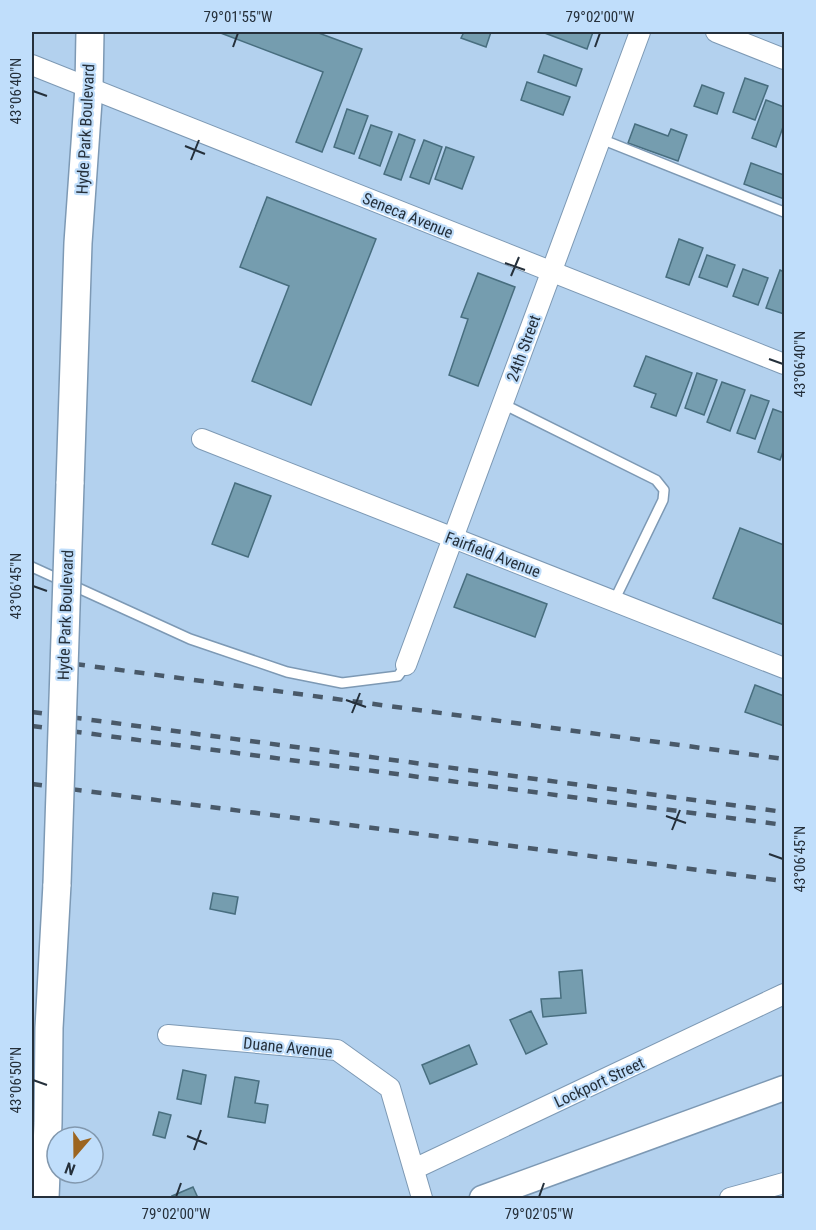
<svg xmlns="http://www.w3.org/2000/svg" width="816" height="1230" font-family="'Roboto Condensed',sans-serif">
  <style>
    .building { fill: #759daf; stroke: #486e7f; stroke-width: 1.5 }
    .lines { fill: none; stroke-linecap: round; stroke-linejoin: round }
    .service-casing { stroke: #7d99b4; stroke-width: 12 }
    .minor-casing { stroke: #7d99b4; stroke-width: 22 }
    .tertiary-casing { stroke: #7d99b4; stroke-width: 27 }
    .secondary-casing { stroke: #7d99b4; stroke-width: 30 }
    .service { stroke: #fff; stroke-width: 9 }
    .minor { stroke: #fff; stroke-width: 20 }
    .tertiary { stroke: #fff; stroke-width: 24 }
    .secondary { stroke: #fff; stroke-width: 27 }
    .rail { stroke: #495969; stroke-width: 4.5; stroke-dasharray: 10 10; stroke-linecap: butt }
    .secondary-bridge-casing { stroke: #7d99b4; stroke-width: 30; stroke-linecap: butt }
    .secondary-bridge { stroke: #fff; stroke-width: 27 }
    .ticks { fill: none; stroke: #25303b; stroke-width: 2 }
    .labels { text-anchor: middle; stroke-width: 4.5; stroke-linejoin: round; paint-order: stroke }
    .street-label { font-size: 16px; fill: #25303b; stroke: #c0defb }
    .neatline { fill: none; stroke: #25303b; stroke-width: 2 }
    .ticks-label { font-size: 15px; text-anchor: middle; fill: #25303b }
  </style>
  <rect width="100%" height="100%" fill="#b3d1ee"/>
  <g class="building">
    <path d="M 218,32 L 316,32 L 362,49 L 322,152 L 296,142 L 323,72 Z"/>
    <path d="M 464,32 L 491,32 L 486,47 L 461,38 Z"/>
    <path d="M 542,32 L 593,32 L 587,49 Z"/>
    <path d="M 544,55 L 582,69 L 576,86 L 538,72 Z"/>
    <path d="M 745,78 L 768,86 L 755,120 L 733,112 Z"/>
    <path d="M 527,82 L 570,97 L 563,115 L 521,100 Z"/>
    <path d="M 702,85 L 724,93 L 717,114 L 694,106 Z"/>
    <path d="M 766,100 L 784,107 L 784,124 L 776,147 L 752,138 Z"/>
    <path d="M 347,109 L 368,116 L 354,154 L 334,147 Z"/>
    <path d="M 635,124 L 668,136 L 671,129 L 687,135 L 678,161 L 628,143 Z"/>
    <path d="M 371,125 L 392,132 L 380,166 L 359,158 Z"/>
    <path d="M 399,134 L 415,140 L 401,180 L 384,174 Z"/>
    <path d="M 424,140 L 442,147 L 429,184 L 410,177 Z"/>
    <path d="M 446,147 L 474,157 L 462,189 L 435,179 Z"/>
    <path d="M 751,163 L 784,175 L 784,199 L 744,184 Z"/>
    <path d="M 267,197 L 376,239 L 311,405 L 252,381 L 289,286 L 240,267 Z"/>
    <path d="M 679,239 L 703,248 L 689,285 L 666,277 Z"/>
    <path d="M 707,255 L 735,265 L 727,287 L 699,277 Z"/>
    <path d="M 743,269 L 768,278 L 758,305 L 733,296 Z"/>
    <path d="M 780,270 L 784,272 L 784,314 L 766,308 Z"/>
    <path d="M 478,273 L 515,287 L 478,386 L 449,375 L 468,319 L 461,317 Z"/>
    <path d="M 646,356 L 692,373 L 676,416 L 651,407 L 656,394 L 634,386 Z"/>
    <path d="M 697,373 L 717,380 L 704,415 L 685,408 Z"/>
    <path d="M 722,382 L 745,390 L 730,431 L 707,422 Z"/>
    <path d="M 751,395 L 769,401 L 755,439 L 737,433 Z"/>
    <path d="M 773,409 L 784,413 L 784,449 L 780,460 L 758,452 Z"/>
    <path d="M 235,483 L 271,496 L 248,557 L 212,544 Z"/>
    <path d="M 740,528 L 784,545 L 784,625 L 713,598 Z"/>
    <path d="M 467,574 L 547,604 L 535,637 L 454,607 Z"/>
    <path d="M 755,685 L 784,696 L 784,726 L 745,712 Z"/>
    <path d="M 213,893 L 238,897 L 235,914 L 210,909 Z"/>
    <path d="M 582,970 L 586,1013 L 543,1017 L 541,999 L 561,998 L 559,972 Z"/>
    <path d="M 531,1011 L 547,1044 L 526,1054 L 510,1020 Z"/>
    <path d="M 469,1045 L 477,1064 L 430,1084 L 422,1065 Z"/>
    <path d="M 183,1070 L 206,1075 L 201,1104 L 177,1099 Z"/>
    <path d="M 235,1077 L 259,1081 L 255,1103 L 268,1105 L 265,1123 L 228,1117 Z"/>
    <path d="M 159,1112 L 171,1115 L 165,1138 L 153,1135 Z"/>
    <path d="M 193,1187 L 198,1198 L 173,1198 L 172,1196 Z"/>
  </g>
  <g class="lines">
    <g class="service-casing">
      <g id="service">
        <path d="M 601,139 L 784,212"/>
        <path d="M 503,404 L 656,480 L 664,490 L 663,500 L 614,601"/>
        <path d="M 32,567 L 190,639 L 287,672 L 342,683 L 398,676 L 406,665"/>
      </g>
    </g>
    <g class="minor-casing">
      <g id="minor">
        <path d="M 716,32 L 784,59"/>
        <path d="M 32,65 L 784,364"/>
        <path d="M 202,439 L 784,668"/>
        <path d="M 406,665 L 640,32"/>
        <path d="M 168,1035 L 337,1050 L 390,1088 L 422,1198"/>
        <path d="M 414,1169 L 784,994"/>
        <path d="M 730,1198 L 784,1183"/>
      </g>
    </g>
    <g class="tertiary-casing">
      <path id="tertiary" d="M 482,1198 L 784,1088"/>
    </g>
    <g class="secondary-casing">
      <g id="secondary">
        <path d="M 70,484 L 78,243 L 89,87 L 90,32"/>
        <path d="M 45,1198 L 48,1123 L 49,1028 L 57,884"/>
      </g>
    </g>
    <use href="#service" class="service"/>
    <use href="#minor" class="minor"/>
    <use href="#tertiary" class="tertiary"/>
    <use href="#secondary" class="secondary"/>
    <g class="rail">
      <path d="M 75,664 L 784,759"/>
      <path d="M 32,712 L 784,812"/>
      <path d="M 32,726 L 784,825"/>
      <path d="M 32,784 L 784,881"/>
    </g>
    <g class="secondary-bridge-casing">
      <path id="secondary-bridge" d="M 57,884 L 70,484"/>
    </g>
    <use href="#secondary-bridge" class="secondary-bridge"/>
  </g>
  <path class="ticks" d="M 233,47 L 238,33M 595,47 L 600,33M 33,91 L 47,96M 185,146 L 205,154M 191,160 L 199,140M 505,263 L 525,270M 511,276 L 519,257M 769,359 L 783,364M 33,586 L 47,591M 346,700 L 366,707M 352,713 L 360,693M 666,816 L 686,823M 672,830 L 680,810M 769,854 L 783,859M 33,1080 L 47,1085M 187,1136 L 207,1144M 194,1150 L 201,1130M 176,1197 L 181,1183M 539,1197 L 544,1183"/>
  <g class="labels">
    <g class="street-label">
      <text transform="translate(85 129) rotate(-87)" y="6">Hyde Park Boulevard</text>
      <text transform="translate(408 215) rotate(22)" y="6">Seneca Avenue</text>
      <text transform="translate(523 348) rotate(-70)" y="6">24th Street</text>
      <text transform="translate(493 554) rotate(21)" y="6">Fairfield Avenue</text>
      <text transform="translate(65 615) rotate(-88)" y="6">Hyde Park Boulevard</text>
      <text transform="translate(288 1047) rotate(6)" y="6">Duane Avenue</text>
      <text transform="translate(599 1082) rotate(-25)" y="6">Lockport Street</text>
    </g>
  </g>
  <rect width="816" height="1230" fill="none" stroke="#c0defb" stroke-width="66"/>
  <g transform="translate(75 1155) rotate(200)"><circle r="28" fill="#c0defb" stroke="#8298ae" stroke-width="1.5"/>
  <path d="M0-4.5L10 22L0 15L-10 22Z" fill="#9c6520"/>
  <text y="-9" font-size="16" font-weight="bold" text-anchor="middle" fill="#25303b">N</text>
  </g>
  <rect x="33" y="33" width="750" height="1164" class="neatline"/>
  <g class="ticks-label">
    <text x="238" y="22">79°01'55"W</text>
    <text x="600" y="22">79°02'00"W</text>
    <text transform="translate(16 91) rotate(-90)" y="5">43°06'40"N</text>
    <text transform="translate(800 364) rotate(-90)" y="5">43°06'40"N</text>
    <text transform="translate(16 586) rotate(-90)" y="5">43°06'45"N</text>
    <text transform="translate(800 859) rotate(-90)" y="5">43°06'45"N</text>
    <text transform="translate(16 1080) rotate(-90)" y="5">43°06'50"N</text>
    <text x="176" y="1219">79°02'00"W</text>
    <text x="539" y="1219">79°02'05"W</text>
  </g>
</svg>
